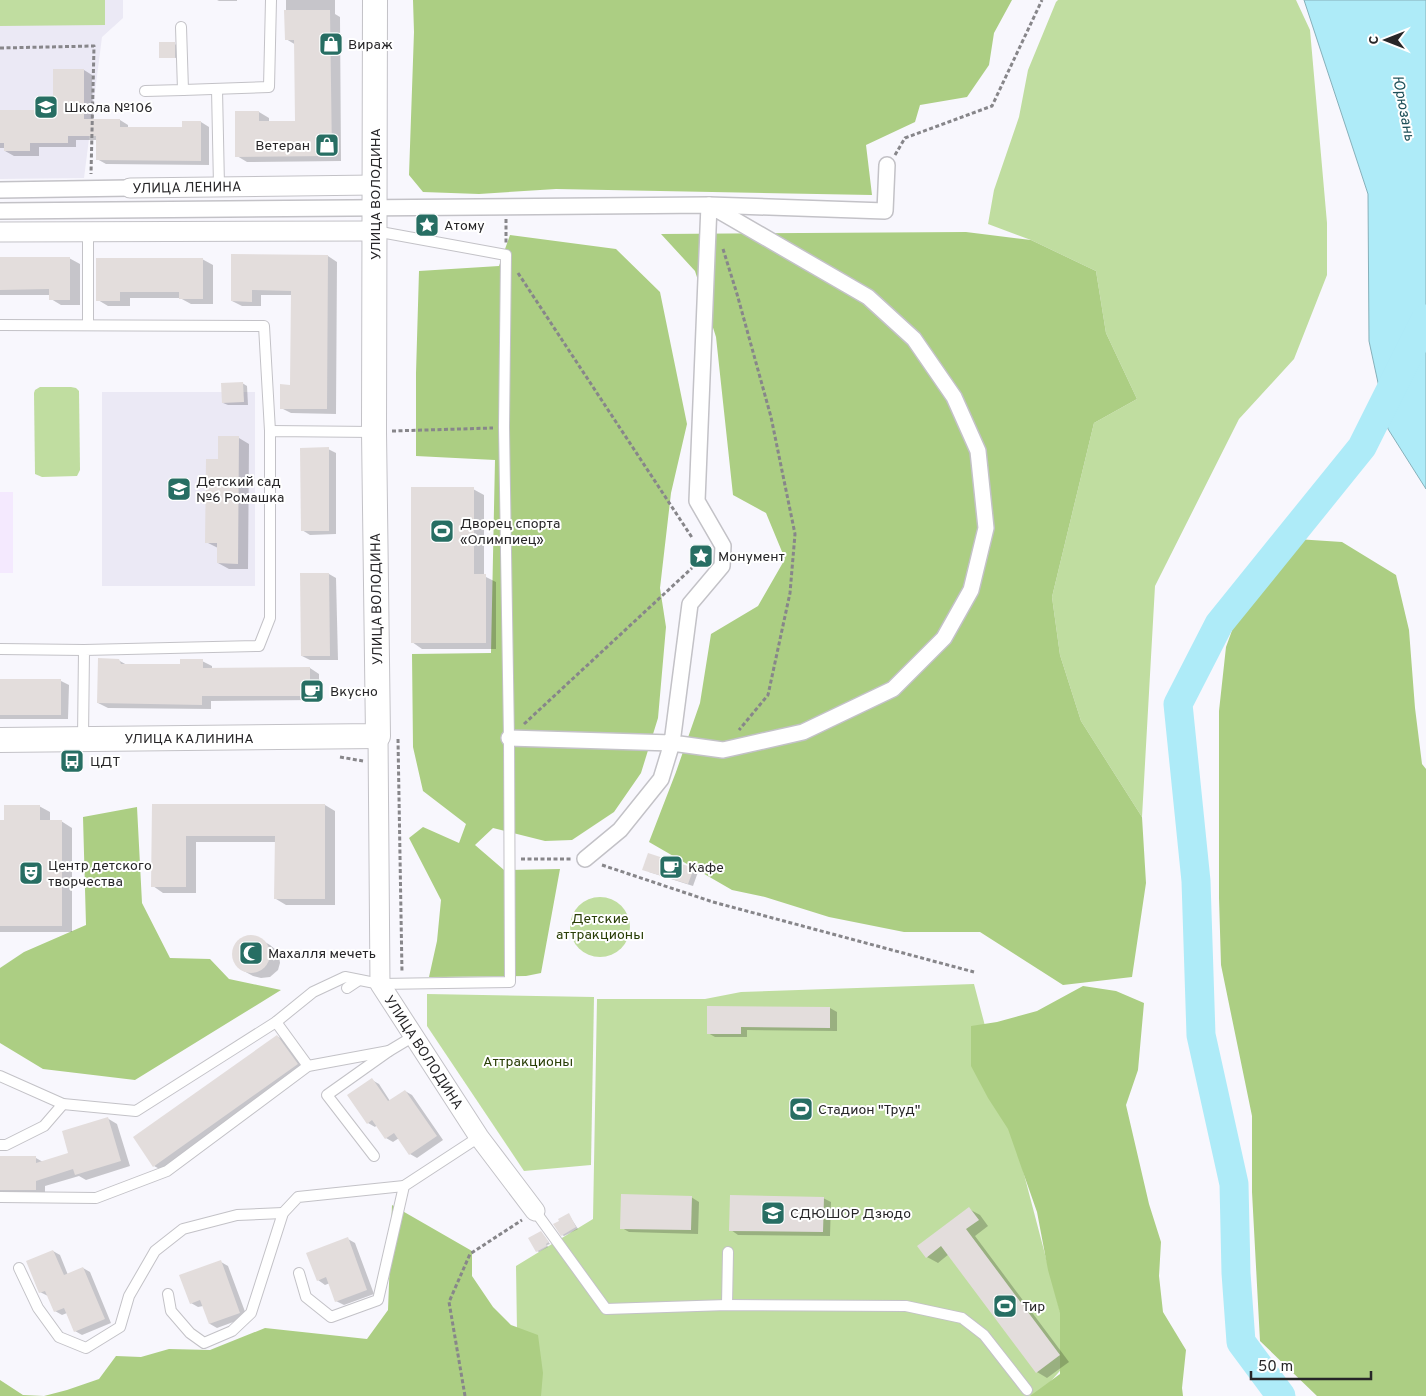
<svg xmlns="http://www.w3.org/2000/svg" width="1426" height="1396" font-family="Overpass,sans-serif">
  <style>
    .built { fill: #ebe9f5 }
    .industrial { fill: #f4e9fe }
    .green { fill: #c0dda0 }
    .forest { fill: #acce83 }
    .water { fill: #aeebf8; stroke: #86b0ba }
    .shadow { fill: #0003 }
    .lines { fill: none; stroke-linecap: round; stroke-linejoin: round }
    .river { stroke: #aeebf8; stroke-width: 29 }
    .building { fill: #e3dddc }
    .service-casing { stroke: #c3c2c7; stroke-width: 12 }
    .pedestrian-casing { stroke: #c3c2c7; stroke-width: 18 }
    .minor-casing { stroke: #c3c2c7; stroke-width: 21 }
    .tertiary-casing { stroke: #c3c2c7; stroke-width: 26 }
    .path { stroke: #87868a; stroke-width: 3; stroke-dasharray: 4 2.5; stroke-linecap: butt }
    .service { stroke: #fff; stroke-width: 10 }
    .pedestrian { stroke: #fff; stroke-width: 15 }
    .minor { stroke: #fff; stroke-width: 19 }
    .tertiary { stroke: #fff; stroke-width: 24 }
    .labels { text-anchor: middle; stroke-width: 4; stroke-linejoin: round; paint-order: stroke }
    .poi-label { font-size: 14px; fill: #272628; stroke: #fff; text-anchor: start }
    .street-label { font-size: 14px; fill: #272628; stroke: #fff }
    .park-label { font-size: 14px; fill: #293e06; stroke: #fff }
    .water-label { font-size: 15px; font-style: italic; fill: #1f515a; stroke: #fff }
  </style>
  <rect width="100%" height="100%" fill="#f8f7fd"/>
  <g class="built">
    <path d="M 0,0 L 123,0 L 123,18 L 102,37 L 84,178 L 0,179 Z"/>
    <rect x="102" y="392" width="153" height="194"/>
  </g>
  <rect class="industrial" x="0" y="492" width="13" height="81"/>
  <g class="green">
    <path d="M 0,0 L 105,0 L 105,25 L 0,26 Z"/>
    <path d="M 1058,0 L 1296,0 L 1310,30 L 1327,223 L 1327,275 L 1294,359 L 1239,419 L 1155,586 L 1142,817 L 1081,721 L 1060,655 L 1052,597 L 1094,423 L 1137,399 L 1106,333 L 1096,271 L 1031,240 L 988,224 L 994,190 L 1019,117 L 1028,70 L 1056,2 Z"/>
    <path d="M 40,387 L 71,387 L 76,388 L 79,391 L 80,470 L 77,476 L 42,477 L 35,474 L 34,393 L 35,390 Z"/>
    <circle cx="600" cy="927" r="30"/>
    <path d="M 974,984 L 1072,1357 L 1038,1396 L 518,1396 L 516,1266 L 593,1219 L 597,999 L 705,999 L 741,992 Z"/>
    <path d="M 427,994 L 594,997 L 591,1165 L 524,1171 L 427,1026 Z"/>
  </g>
  <g class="forest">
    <path d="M 413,0 L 1012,0 L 994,33 L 989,65 L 967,97 L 920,105 L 915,122 L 866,145 L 872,195 L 556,189 L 479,194 L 423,192 L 409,175 L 414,32 Z"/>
    <path d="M 966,232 L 1031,240 L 1096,271 L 1106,333 L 1137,399 L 1094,423 L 1052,597 L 1060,655 L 1081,721 L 1142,817 L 1146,883 L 1132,977 L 1063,985 L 980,932 L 904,932 L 829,917 L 765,897 L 732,890 L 649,842 L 676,772 L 700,703 L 711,634 L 758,606 L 785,559 L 766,513 L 733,495 L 716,337 L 695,271 L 661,234 Z"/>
    <path d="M 510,235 L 616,249 L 660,292 L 687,424 L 671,493 L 660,588 L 666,627 L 658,718 L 641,773 L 614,812 L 572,840 L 545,841 L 493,828 L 475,845 L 504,870 L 560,869 L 541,973 L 526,976 L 429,977 L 437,941 L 441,900 L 409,838 L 423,827 L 459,843 L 466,824 L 423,791 L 413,747 L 412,654 L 491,653 L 495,460 L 416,456 L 416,373 L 419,271 L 499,266 Z"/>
    <path d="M 1281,538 L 1342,542 L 1396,575 L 1409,630 L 1415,708 L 1422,764 L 1426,769 L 1426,1396 L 1317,1396 L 1260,1341 L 1252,1192 L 1252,1116 L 1221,965 L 1219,898 L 1219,711 L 1226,647 L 1250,581 Z"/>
    <path d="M 137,807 L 142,903 L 170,958 L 210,959 L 229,979 L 281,990 L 135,1080 L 43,1069 L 0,1043 L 0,968 L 24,952 L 86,925 L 83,817 Z"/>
    <path d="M 1083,986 L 1116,991 L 1144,1003 L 1138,1070 L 1126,1105 L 1149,1204 L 1161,1242 L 1159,1276 L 1163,1312 L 1186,1350 L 1182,1388 L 1183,1396 L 1030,1396 L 1060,1374 L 1060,1313 L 1048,1270 L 1037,1212 L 1008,1129 L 988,1098 L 971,1066 L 971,1026 L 997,1022 L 1037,1011 Z"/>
    <path d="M 392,1205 L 472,1251 L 472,1276 L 493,1307 L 511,1325 L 538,1335 L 543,1373 L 541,1396 L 0,1396 L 0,1380 L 23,1395 L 44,1396 L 67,1390 L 99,1379 L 116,1356 L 141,1357 L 169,1349 L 210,1350 L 265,1328 L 367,1339 L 388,1310 Z"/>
  </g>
  <path class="water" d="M 1304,0 L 1426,0 L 1426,489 L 1388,429 L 1369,341 L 1368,194 Z"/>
  <g class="shadow">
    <path d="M 217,0 L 237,0 L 237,1 L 219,1 Z"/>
    <path d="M 286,0 L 335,0 L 335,14 L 340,17 L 341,161 L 247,162 L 237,156 L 259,112 L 269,118 L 269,122 L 296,122 L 296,45 L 286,39 Z"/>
    <path d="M 174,43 L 176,45 L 177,58 L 161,57 Z"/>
    <path d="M 84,70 L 92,75 L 93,120 L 120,120 L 128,125 L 128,128 L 183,129 L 201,122 L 209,127 L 209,165 L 106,164 L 97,159 L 97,140 L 76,140 L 76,147 L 39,147 L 39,156 L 14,156 L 5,151 L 5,148 L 0,148 L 0,111 L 54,111 Z"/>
    <path d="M 233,256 L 328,256 L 337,262 L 336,414 L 291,413 L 281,408 L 292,386 L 292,295 L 261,295 L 261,306 L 242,306 L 232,301 Z"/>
    <path d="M 69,258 L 80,264 L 80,305 L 61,305 L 51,299 L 50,295 L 0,295 L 0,259 Z"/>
    <path d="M 202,259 L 213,265 L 213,304 L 191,304 L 180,298 L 130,298 L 130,306 L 108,306 L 98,300 Z"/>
    <path d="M 242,383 L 247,386 L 248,405 L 228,405 L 223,403 Z"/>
    <path d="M 239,438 L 249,444 L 248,569 L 229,569 L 218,563 L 218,548 L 206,542 L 219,460 Z"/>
    <path d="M 328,449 L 336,453 L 336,534 L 310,535 L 302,530 Z"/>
    <path d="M 473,489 L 484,495 L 484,576 L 496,582 L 496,649 L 422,649 L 412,642 Z"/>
    <path d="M 329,574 L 336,578 L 338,660 L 310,660 L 302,656 Z"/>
    <path d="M 118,660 L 127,665 L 182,666 L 202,661 L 212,666 L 212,669 L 310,668 L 319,674 L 319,700 L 211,701 L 211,709 L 108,708 L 98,703 Z"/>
    <path d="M 0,681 L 61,681 L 69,685 L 68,719 L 0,719 Z"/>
    <path d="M 153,805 L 325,805 L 335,811 L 335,905 L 286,905 L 276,899 L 276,842 L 196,842 L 196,893 L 163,893 L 153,886 Z"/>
    <path d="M 39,806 L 50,812 L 50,821 L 61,821 L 72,828 L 72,932 L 0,932 L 0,821 L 5,821 Z"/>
    <path d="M 693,869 L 698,872 L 693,886 L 649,872 Z"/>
    <path d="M 250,937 L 258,938 L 270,945 L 276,950 L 279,956 L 280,963 L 278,970 L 270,977 L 261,978 L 253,976 L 242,970 L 236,964 L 234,956 L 235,948 L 240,940 Z"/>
    <path d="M 708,1008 L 830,1008 L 837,1012 L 837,1031 L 747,1030 L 747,1037 L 715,1037 L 708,1033 Z"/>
    <path d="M 277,1036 L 287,1042 L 307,1070 L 165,1172 L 154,1166 Z"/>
    <path d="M 372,1080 L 379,1084 L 390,1101 L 405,1091 L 412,1095 L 443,1140 L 417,1158 L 410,1154 L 399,1138 L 393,1142 L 386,1138 L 377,1125 L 375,1127 L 368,1123 Z"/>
    <path d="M 107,1118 L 117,1124 L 130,1166 L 86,1180 L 79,1176 L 45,1186 L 45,1195 L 0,1200 L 0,1158 L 36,1158 L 43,1162 L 70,1154 Z"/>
    <path d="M 691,1197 L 699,1202 L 698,1234 L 629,1232 L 622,1228 Z"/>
    <path d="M 823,1198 L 831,1202 L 830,1236 L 738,1235 L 731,1230 Z"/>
    <path d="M 969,1209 L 980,1215 L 988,1226 L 975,1236 L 1069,1362 L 1047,1378 L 1037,1372 L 949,1254 L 938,1263 L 927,1257 Z"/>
    <path d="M 569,1215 L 578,1229 L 564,1236 L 562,1235 Z"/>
    <path d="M 541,1232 L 550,1244 L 547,1245 L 548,1247 L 539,1252 L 537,1251 Z"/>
    <path d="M 348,1239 L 355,1243 L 374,1294 L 344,1305 L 336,1301 L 330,1283 L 325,1285 L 318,1280 Z"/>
    <path d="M 53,1251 L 60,1255 L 68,1275 L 83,1268 L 90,1272 L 111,1323 L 82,1335 L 75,1331 L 67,1313 L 62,1315 L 55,1311 L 48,1296 L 40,1292 Z"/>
    <path d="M 221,1262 L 228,1266 L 247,1317 L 217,1328 L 210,1324 L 203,1306 L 198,1307 L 191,1303 Z"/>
  </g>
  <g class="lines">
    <path class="river" d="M 1281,1396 L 1241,1342 L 1236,1273 L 1234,1184 L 1201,1035 L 1196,881 L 1178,704 L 1219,624 L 1362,447 L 1426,319"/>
  </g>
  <g class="building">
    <path d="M 284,10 L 330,10 L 332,156 L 235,157 L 235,111 L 259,111 L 259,121 L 295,121 L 294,40 L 285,40 Z"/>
    <rect x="159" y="42" width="16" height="16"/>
    <path d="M 53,69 L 84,69 L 84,119 L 120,119 L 120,127 L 182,127 L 182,121 L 201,121 L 201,161 L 96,160 L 96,136 L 68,136 L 68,143 L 30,143 L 30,151 L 4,151 L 4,143 L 0,143 L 0,110 L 53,110 Z"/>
    <path d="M 231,254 L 328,255 L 327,409 L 280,409 L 280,384 L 290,385 L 291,291 L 252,290 L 252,302 L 231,301 Z"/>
    <path d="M 0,257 L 70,257 L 70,300 L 49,300 L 49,289 L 0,290 Z"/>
    <path d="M 96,258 L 203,258 L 203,299 L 179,299 L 179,292 L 120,292 L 120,301 L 96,301 Z"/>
    <path d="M 243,382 L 244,402 L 222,403 L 221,383 Z"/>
    <path d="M 218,436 L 239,436 L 238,564 L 217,563 L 217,543 L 205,543 L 206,459 L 218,459 Z"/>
    <path d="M 329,447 L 329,531 L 301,531 L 300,448 Z"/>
    <path d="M 411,487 L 474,487 L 474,574 L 486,574 L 486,643 L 411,643 Z"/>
    <path d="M 300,573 L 329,573 L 330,656 L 301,656 Z"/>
    <path d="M 98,658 L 119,659 L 121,664 L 180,664 L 180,659 L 203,659 L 203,668 L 310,667 L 310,696 L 202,696 L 202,705 L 97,703 Z"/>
    <rect x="0" y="679" width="61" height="36"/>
    <path d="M 152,804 L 325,804 L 325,899 L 274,899 L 275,836 L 186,836 L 186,887 L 151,887 Z"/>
    <path d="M 4,805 L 40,805 L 40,820 L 62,820 L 62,926 L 0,926 L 0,820 L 4,820 Z"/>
    <path d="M 648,853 L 694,868 L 688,884 L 642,870 Z"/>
    <circle cx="251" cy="954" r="19"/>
    <path d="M 707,1006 L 830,1007 L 830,1028 L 741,1027 L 741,1034 L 707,1034 Z"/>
    <path d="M 277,1035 L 298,1064 L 153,1167 L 133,1137 Z"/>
    <path d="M 372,1078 L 388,1101 L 405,1090 L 437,1136 L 409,1155 L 394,1133 L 385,1139 L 372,1120 L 367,1124 L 347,1095 Z"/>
    <path d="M 108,1117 L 121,1161 L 75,1175 L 73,1169 L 36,1181 L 36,1190 L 0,1190 L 0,1156 L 36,1156 L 36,1163 L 68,1153 L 62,1131 Z"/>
    <path d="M 621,1194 L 692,1196 L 691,1230 L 620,1229 Z"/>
    <path d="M 730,1195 L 824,1197 L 823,1232 L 729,1231 Z"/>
    <path d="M 969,1207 L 979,1220 L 966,1229 L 1060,1355 L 1036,1373 L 941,1246 L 926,1258 L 917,1246 Z"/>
    <path d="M 569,1213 L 576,1227 L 561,1236 L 553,1224 L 559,1221 L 558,1219 Z"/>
    <path d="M 541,1231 L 549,1242 L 546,1244 L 547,1246 L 536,1252 L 528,1238 Z"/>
    <path d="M 348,1237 L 367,1290 L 335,1302 L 326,1277 L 317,1281 L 306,1253 Z"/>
    <path d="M 53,1250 L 64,1275 L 83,1267 L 105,1319 L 74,1332 L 64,1308 L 54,1312 L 45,1291 L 39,1293 L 26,1261 Z"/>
    <path d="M 221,1260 L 240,1313 L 209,1324 L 200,1300 L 190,1304 L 179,1275 Z"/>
  </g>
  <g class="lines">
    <g class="service-casing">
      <g id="service">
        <path d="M 217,89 L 219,186"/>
        <path d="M 183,90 L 269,87 L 271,0"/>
        <path d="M 145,91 L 183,90 L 181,27"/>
        <path d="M 88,232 L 88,324"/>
        <path d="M 0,325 L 264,326 L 270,431"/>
        <path d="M 0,649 L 84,650"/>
        <path d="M 83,738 L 84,650 L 259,646 L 270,618 L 270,431 L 374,432"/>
        <path d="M 347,988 L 359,980"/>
        <path d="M 276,1022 L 308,1066"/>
        <path d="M 0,1076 L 63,1104 L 136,1111 L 276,1022 L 313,992 L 345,977 L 380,984 L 510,982 L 509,738 L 504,427 L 506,255 L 375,231"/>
        <path d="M 0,1145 L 6,1145 L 44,1126 L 63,1104"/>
        <path d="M 374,1156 L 327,1095 L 389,1051 L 414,1036"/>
        <path d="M 0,1197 L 96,1198 L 167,1171 L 308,1066 L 389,1051"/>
        <path d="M 535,1211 L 606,1309 L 727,1305 L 906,1306 L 962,1318 L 984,1335 L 1027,1390"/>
        <path d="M 19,1268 L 38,1308 L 59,1337 L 86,1348 L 120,1327 L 129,1296 L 155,1251 L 183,1229 L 237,1215 L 283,1213"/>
        <path d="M 299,1273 L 306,1297 L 331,1317 L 378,1300 L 404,1186 L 479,1137"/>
        <path d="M 168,1294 L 171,1311 L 190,1333 L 204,1343 L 232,1331 L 251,1313 L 283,1213 L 298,1197 L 404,1186"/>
        <path d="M 727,1305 L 728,1252"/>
      </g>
    </g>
    <g class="pedestrian-casing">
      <g id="pedestrian">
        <path d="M 0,190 L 130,188"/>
        <path d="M 0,211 L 709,205 L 885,211 L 887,165"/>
        <path d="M 509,738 L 672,743 L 723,750 L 803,732 L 893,689 L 944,638 L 971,590 L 986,528 L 978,451 L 954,397 L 914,339 L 868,297 L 709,205 L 697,501 L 723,546 L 722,566 L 690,604 L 672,743 L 661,779 L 620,830 L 585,859"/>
      </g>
    </g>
    <g class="minor-casing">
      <g id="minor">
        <path d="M 130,188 L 375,185"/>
        <path d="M 0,232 L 375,231"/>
        <path d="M 378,736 L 380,984 L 479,1137 L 535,1211"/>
      </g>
    </g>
    <g class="tertiary-casing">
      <path id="tertiary" d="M 0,740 L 378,736 L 374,432 L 375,0"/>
    </g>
    <g class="path">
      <path d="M 0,48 L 94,46 L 91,174"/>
      <path d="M 895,155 L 905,138 L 992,106 L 1042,0"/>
      <path d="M 506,219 L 506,243"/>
      <path d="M 723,249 L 737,294 L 771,417 L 795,534 L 790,593 L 768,695 L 739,730"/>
      <path d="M 518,273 L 693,539"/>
      <path d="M 392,431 L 493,428"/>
      <path d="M 524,724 L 692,568"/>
      <path d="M 398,739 L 402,973"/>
      <path d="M 340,757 L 363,761"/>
      <path d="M 521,859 L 572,859"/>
      <path d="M 602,865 L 713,902 L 974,972"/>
      <path d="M 465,1396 L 449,1302 L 470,1254 L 522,1220"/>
    </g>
    <use href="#service" class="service"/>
    <use href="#pedestrian" class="pedestrian"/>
    <use href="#minor" class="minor"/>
    <use href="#tertiary" class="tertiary"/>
  </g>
  <defs>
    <g id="shop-square" transform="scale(1.25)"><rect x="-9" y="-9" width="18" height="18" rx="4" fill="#276e63" stroke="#fff"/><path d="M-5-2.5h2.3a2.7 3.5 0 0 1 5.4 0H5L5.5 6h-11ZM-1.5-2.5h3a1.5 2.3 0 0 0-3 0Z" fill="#fff"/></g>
    <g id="school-square" transform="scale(1.25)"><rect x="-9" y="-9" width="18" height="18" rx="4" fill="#276e63" stroke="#fff"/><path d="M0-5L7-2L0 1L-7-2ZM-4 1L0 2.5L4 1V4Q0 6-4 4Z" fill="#fff"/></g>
    <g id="sight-square" transform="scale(1.25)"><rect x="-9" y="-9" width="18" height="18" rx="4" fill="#276e63" stroke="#fff"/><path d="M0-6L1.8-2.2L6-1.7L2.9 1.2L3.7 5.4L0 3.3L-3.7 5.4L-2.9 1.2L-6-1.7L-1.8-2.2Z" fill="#fff"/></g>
    <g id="stadium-square" transform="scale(1.25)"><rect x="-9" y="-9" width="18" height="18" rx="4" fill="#276e63" stroke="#fff"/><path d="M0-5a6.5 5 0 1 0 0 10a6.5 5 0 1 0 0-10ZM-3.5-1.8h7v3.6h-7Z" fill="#fff"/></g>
    <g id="cafe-square" transform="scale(1.25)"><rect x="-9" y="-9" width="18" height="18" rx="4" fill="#276e63" stroke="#fff"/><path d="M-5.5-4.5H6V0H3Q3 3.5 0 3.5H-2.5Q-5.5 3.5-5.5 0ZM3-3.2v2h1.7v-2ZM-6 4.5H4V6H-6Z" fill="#fff"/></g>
    <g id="bus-square" transform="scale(1.25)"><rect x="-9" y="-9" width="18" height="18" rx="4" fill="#276e63" stroke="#fff"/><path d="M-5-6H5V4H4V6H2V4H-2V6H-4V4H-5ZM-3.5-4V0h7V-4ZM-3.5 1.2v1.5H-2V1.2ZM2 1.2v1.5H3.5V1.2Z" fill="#fff"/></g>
    <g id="theatre-square" transform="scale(1.25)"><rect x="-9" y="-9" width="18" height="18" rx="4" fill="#276e63" stroke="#fff"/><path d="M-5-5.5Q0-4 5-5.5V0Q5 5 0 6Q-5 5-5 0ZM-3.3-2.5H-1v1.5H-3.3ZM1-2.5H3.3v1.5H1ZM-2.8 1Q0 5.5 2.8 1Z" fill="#fff"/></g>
    <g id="mosque-square" transform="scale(1.25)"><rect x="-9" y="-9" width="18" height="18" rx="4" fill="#276e63" stroke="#fff"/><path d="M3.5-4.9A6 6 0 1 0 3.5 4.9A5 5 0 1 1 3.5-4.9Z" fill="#fff"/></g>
  </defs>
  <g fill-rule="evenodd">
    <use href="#shop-square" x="331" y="44"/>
    <use href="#school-square" x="46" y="107"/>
    <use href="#shop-square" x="327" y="145"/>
    <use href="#sight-square" x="427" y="225"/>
    <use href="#school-square" x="179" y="489"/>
    <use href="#stadium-square" x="442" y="531"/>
    <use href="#sight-square" x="701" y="556"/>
    <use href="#cafe-square" x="312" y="691"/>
    <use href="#bus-square" x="72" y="761"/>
    <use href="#cafe-square" x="671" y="867"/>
    <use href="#theatre-square" x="31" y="873"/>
    <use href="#mosque-square" x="251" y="953"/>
    <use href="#stadium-square" x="801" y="1109"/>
    <use href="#school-square" x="773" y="1213"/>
    <use href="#stadium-square" x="1005" y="1306"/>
  </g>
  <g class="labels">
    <g class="poi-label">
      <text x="348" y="49">Вираж</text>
      <text x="64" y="112">Школа №106</text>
      <text x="310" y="150" text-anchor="end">Ветеран</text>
      <text x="444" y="230">Атому</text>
      <text x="196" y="486">Детский сад<tspan x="196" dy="16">№6 Ромашка</tspan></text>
      <text x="460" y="528">Дворец спорта<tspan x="460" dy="16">«Олимпиец»</tspan></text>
      <text x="718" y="561">Монумент</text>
      <text x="330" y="696">Вкусно</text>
      <text x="90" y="766">ЦДТ</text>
      <text x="48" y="870">Центр детского<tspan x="48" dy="16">творчества</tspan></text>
      <text x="688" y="872">Кафе</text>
      <text x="268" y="958">Махалля мечеть</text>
      <text x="818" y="1114">Стадион "Труд"</text>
      <text x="790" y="1218">СДЮШОР Дзюдо</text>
      <text x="1022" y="1311">Тир</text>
    </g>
    <g class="street-label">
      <text transform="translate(187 187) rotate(-1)" y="5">УЛИЦА ЛЕНИНА</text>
      <text transform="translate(375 194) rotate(-90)" y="5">УЛИЦА ВОЛОДИНА</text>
      <text transform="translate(376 599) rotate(-91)" y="5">УЛИЦА ВОЛОДИНА</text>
      <text x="189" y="743">УЛИЦА КАЛИНИНА</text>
      <text transform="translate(424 1052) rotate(57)" y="5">УЛИЦА ВОЛОДИНА</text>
    </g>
    <g class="park-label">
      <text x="600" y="923">Детские<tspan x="600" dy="16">аттракционы</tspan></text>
      <text x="528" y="1066">Аттракционы</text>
    </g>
    <g class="water-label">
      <text transform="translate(1404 108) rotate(79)" y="5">Юрюзань</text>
    </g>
  </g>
  <g transform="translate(1386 40) rotate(270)" stroke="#ffffff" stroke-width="4" paint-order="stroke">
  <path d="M0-4L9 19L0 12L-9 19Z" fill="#272628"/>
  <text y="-8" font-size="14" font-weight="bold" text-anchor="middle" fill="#272628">С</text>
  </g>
  <path d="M1251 1371v8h120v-8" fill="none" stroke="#272628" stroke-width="2.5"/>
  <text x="1258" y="1371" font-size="15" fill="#272628" stroke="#ffffff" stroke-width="4" paint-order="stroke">50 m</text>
</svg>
